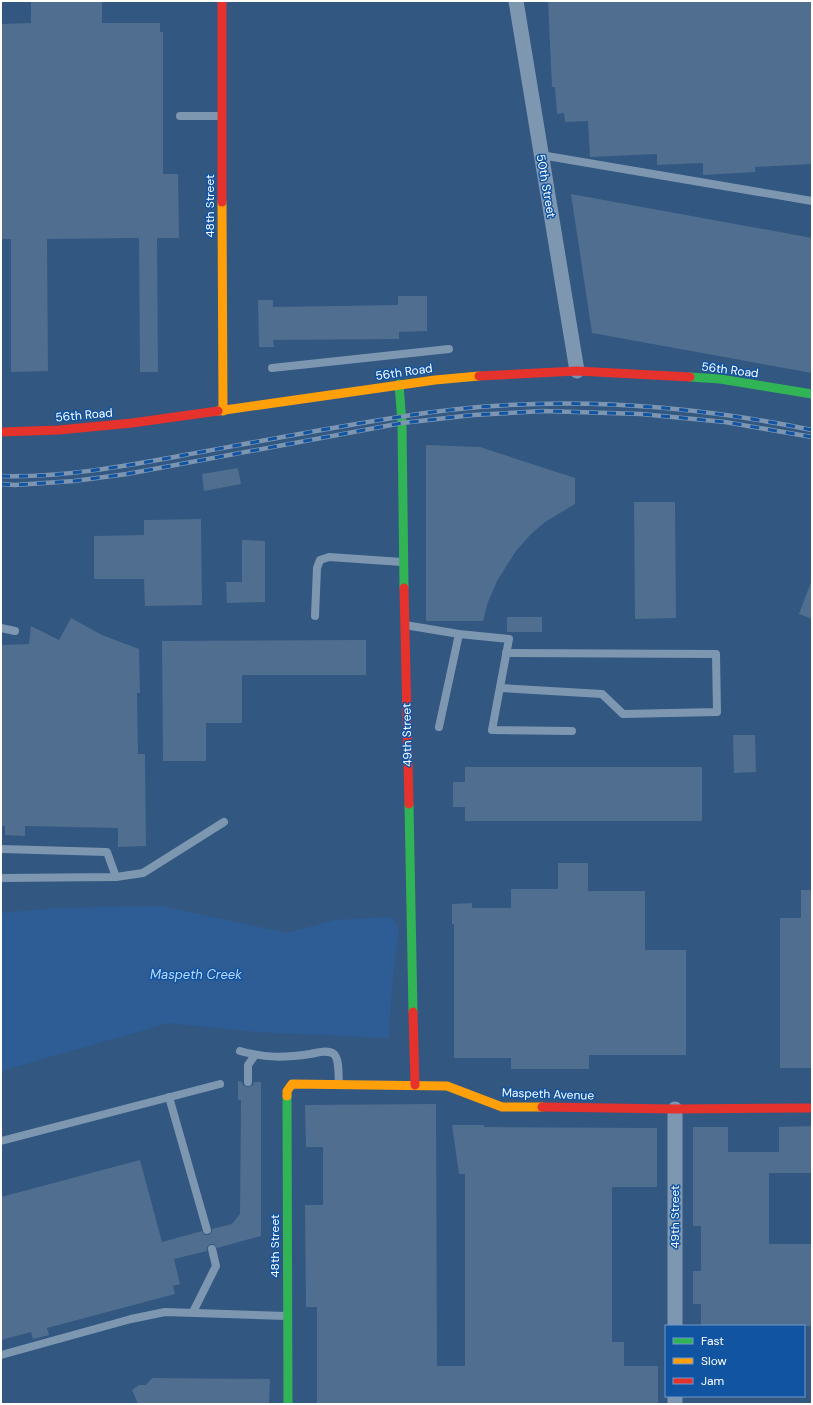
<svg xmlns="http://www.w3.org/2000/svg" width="813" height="1405" font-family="'DM Sans',sans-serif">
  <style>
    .water { fill: #2e5d95 }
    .building { fill: #506e8f }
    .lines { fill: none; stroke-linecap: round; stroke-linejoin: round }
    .lane { stroke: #7e97b1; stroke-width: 8 }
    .street { stroke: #7e97b1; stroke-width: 15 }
    .fast { stroke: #30b455; stroke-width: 9 }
    .slow { stroke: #ff9f0a; stroke-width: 9 }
    .jam { stroke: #e5322d; stroke-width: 9 }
    .rail-casing { stroke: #7d95b0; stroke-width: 4.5 }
    .rail { stroke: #1154a2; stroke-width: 3; stroke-dasharray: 9; stroke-linecap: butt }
    .labels { text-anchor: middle; stroke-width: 3; stroke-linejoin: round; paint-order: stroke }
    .street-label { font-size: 12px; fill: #fff; stroke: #1154a2 }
    .water-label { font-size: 13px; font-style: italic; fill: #b8d9fb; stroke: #1154a2 }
  </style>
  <rect width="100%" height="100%" fill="#325781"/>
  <path class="water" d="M 161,906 L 287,933 L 335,920 L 392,917 L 399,930 L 393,974 L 389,1038 L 256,1032 L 169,1023 L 1,1071 L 1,913 L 56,908 Z"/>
  <g class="building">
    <path d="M 31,1 L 102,1 L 102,23 L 160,23 L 160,32 L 163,32 L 163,174 L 178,174 L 179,238 L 157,238 L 158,372 L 140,372 L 139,238 L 47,239 L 48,371 L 11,372 L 11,239 L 1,239 L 1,24 L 31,23 Z"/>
    <path d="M 548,1 L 812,1 L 812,164 L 755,167 L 755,172 L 703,175 L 703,163 L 657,165 L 657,154 L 590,157 L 588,121 L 565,122 L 564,113 L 557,114 L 555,87 L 552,87 Z"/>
    <path d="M 571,194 L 812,238 L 812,373 L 592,333 Z"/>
    <path d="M 398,296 L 427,296 L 427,331 L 399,332 L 399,339 L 273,340 L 274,347 L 259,347 L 258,300 L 273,300 L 273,307 L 398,305 Z"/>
    <path d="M 426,445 L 480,447 L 575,478 L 575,504 L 545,522 L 531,534 L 516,551 L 497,581 L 488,602 L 483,621 L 426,621 Z"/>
    <path d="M 238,468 L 241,484 L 204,491 L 202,474 Z"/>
    <path d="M 634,502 L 675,502 L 676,618 L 635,619 Z"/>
    <path d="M 201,519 L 202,605 L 145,606 L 144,579 L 94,579 L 94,536 L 144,535 L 144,520 Z"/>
    <path d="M 242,540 L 265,541 L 265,602 L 227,603 L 226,582 L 242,582 Z"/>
    <path d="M 811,582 L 812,582 L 812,619 L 799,614 Z"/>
    <rect x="507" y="617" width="35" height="15"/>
    <path d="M 71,618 L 102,635 L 139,649 L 140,693 L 137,693 L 138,754 L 145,754 L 146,846 L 118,847 L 118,828 L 25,826 L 25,836 L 5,835 L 5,826 L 1,826 L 1,645 L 29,644 L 31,626 L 59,640 Z"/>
    <path d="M 366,640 L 366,675 L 242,675 L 242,723 L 206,723 L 206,761 L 163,761 L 162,641 Z"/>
    <path d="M 733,735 L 755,735 L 756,772 L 734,773 Z"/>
    <path d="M 465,767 L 702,767 L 702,821 L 465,821 L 465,807 L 453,807 L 453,782 L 465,782 Z"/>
    <path d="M 558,863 L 588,863 L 588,891 L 645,891 L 645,950 L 686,950 L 686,1055 L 589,1055 L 589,1069 L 511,1069 L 511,1058 L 454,1058 L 454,924 L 452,924 L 452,904 L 472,903 L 472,908 L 511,908 L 511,889 L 558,889 Z"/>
    <path d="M 801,890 L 812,890 L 812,1068 L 780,1068 L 780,918 L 801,918 Z"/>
    <path d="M 238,1081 L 242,1082 L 243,1085 L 248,1087 L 253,1085 L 254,1082 L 261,1082 L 261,1236 L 217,1248 L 214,1244 L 210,1244 L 207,1247 L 207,1251 L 174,1259 L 180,1284 L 173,1286 L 175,1294 L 47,1328 L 49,1335 L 33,1339 L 31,1332 L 1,1340 L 1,1197 L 140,1160 L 162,1242 L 202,1231 L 205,1235 L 209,1235 L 212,1232 L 212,1229 L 232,1224 L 240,1214 L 241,1100 L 238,1100 Z"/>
    <path d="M 436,1104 L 437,1366 L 465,1366 L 465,1174 L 459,1174 L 452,1125 L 484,1125 L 484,1127 L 657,1128 L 657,1187 L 612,1187 L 612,1342 L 624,1342 L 624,1366 L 658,1366 L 658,1404 L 317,1404 L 317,1307 L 306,1307 L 305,1205 L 323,1205 L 323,1147 L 306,1147 L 305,1105 Z"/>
    <path d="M 812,1126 L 812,1173 L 769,1173 L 769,1244 L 812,1244 L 812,1326 L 701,1326 L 701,1304 L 693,1304 L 693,1271 L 701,1271 L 701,1226 L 693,1226 L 693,1127 L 728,1127 L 728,1152 L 779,1152 L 779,1127 Z"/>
    <path d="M 152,1378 L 270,1379 L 269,1404 L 138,1404 L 132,1390 L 139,1385 L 146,1385 Z"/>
  </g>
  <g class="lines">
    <g class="lane">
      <path d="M 180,116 L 222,116"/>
      <path d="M 541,155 L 812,201"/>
      <path d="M 272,368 L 449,349"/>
      <path d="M 315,616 L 317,568 L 320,560 L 329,557 L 402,562"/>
      <path d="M 405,625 L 459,634 L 439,727"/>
      <path d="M 1,628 L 15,631"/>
      <path d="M 459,634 L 509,639 L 492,730 L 572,731"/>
      <path d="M 500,688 L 602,694 L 623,714 L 717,712 L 716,654 L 506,653"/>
      <path d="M 1,849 L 107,852 L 116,877"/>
      <path d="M 1,878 L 116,877 L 143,873 L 224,822"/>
      <path d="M 240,1051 C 265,1058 284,1058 310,1054 C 317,1053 327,1049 334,1054 C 340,1060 338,1076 339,1084"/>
      <path d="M 248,1082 L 248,1065 L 255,1055"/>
      <path d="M 169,1097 L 207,1230"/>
      <path d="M 1,1141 L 220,1084"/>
      <path d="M 193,1312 L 216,1266 L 212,1249"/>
      <path d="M 1,1355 L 131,1319 L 165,1312 L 287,1316"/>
    </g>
    <g class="street">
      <path d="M 516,1 L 577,371"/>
      <path d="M 675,1109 L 675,1326"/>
      <path d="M 675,1396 L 675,1404"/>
    </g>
    <g class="fast">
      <path d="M 690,377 L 720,379 L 812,394"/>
      <path d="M 399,384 L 402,423 L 404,588"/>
      <path d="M 409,804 L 413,1012"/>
      <path d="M 287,1096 L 288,1404"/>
    </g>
    <g class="slow">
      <path d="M 222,202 L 223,411"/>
      <path d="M 218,411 L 435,380 L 479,376"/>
      <path d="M 287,1096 L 287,1091 L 292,1084 L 447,1086 L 502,1107 L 542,1107"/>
    </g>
    <g class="jam">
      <path d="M 222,1 L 222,202"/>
      <path d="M 479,376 L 577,371 L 690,377"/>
      <path d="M 1,432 L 59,430 L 132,423 L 218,411"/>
      <path d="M 404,588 L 409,804"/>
      <path d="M 413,1012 L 415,1085"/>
      <path d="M 542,1107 L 675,1109 L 812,1108"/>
    </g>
    <g class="rail-casing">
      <g id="rail">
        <path d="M 1,476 C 61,478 126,466 185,455 C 256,442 328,428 399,417 C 537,394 676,402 812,430"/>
        <path d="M 1,484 L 15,485 L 74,481 L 127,474 L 402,423 L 473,415 L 543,411 L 641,414 L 725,422 L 812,437"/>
      </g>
    </g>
    <use href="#rail" class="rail"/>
  </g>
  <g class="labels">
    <g class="street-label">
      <text transform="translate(546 186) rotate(80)" y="4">50th Street</text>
      <text transform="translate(210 206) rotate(-90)" y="4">48th Street</text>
      <text transform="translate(730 370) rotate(7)" y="4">56th Road</text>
      <text transform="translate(404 372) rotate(-8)" y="4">56th Road</text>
      <text transform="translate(84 415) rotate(-5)" y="4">56th Road</text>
      <text transform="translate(407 735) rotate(-91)" y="4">49th Street</text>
      <text transform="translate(548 1094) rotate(2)" y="4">Maspeth Avenue</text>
      <text transform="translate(675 1217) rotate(-90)" y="4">49th Street</text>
      <text transform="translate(275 1246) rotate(-90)" y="4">48th Street</text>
    </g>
    <g class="water-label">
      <text x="196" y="979">Maspeth Creek</text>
    </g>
  </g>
  <rect width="813" height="1405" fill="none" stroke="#ffffff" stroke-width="4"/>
  <rect x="665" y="1325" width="140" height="72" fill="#1154a2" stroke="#7098c7"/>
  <rect x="673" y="1338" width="20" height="6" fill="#30b455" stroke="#7098c7"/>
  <text x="701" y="1345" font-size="12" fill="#ffffff">Fast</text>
  <rect x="673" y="1358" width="20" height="6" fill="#ff9f0a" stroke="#7098c7"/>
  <text x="701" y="1365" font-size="12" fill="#ffffff">Slow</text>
  <rect x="673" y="1378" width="20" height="6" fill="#e5322d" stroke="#7098c7"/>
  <text x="701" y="1385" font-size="12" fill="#ffffff">Jam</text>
</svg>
